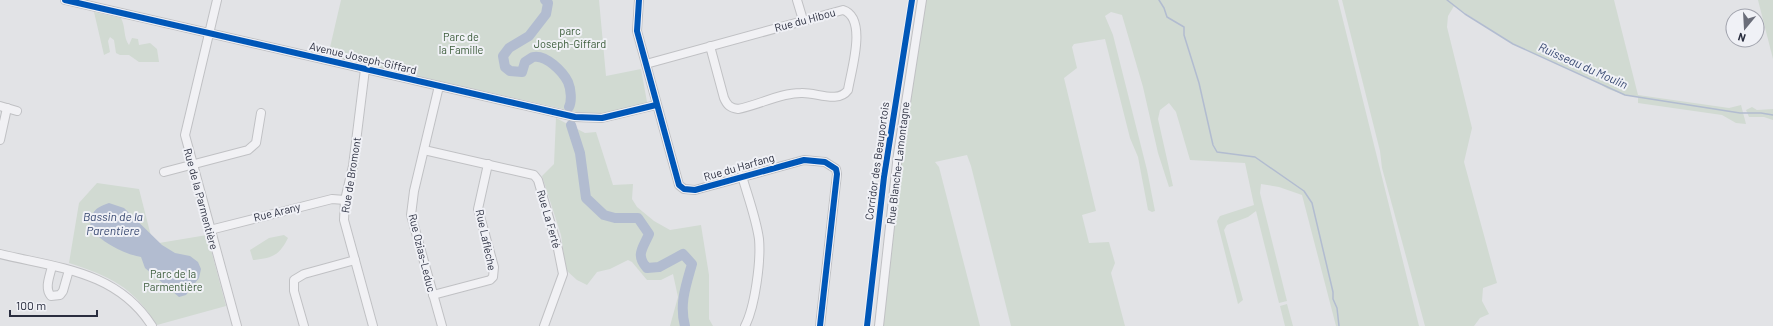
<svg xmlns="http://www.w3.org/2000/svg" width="1773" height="326" font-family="Barlow,sans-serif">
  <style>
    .green { fill: #d1dad2 }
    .water { fill: #b2bcd0 }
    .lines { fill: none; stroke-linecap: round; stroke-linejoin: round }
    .stream { stroke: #b2bcd0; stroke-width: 1.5 }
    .river { stroke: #b2bcd0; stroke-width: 10 }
    .minor-casing { stroke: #c0c1c4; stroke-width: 10 }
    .minor { stroke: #f1f1f4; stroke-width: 8 }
    .cycleway-casing { stroke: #f0f1f6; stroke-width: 8 }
    .cycleway { stroke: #0057b8; stroke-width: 6 }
    .labels { text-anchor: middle; stroke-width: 4; stroke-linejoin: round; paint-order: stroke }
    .street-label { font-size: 11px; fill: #2a2e3f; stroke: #f0f1f6 }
    .park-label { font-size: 11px; fill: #395a38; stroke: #f0f1f6 }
    .water-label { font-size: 12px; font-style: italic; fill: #364770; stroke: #f0f1f6 }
  </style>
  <rect width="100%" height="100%" fill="#e2e3e6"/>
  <g class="green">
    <path d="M 341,0 L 599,0 L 606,76 L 641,69 L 647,102 L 644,104 L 603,114 L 590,115 L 328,56 Z"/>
    <path d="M 926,0 L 1338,0 L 1419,326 L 1336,326 L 1302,195 L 1279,187 L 1261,184 L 1260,193 L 1287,301 L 1279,303 L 1256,211 L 1248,217 L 1227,225 L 1224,230 L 1243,300 L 1238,304 L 1217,221 L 1220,216 L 1254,205 L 1245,163 L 1190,160 L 1176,112 L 1169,103 L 1160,110 L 1158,119 L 1173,186 L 1169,187 L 1158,153 L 1143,87 L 1122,15 L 1111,12 L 1105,16 L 1113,35 L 1147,170 L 1155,211 L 1152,212 L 1148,210 L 1138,157 L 1130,138 L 1105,39 L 1074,44 L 1072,47 L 1077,68 L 1064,78 L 1096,211 L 1082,215 L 1089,243 L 1109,242 L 1115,263 L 1111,273 L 1125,326 L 1011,326 L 971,166 L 967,155 L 935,162 L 939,167 L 980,326 L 883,326 L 900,155 Z"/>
    <path d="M 1342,0 L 1614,0 L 1638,95 L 1729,108 L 1741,105 L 1746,124 L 1736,123 L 1722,115 L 1638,103 L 1638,97 L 1625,95 L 1608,89 L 1593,80 L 1513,44 L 1454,6 L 1448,16 L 1447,27 L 1472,128 L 1464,162 L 1497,283 L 1483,288 L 1482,301 L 1489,314 L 1480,318 L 1474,326 L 1425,326 L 1382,168 L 1380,151 Z"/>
    <path d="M 1758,0 L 1773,0 L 1773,59 Z"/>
    <path d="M 94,12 L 121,18 C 126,28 123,37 129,45 L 132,38 L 138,39 L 139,45 L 150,43 L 157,49 L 159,62 L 139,62 L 129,55 L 120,55 L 116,53 L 114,40 L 110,37 L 108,41 L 110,52 L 104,55 Z"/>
    <path d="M 1752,107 L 1757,110 L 1773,109 L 1773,120 L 1764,117 L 1749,117 L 1746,110 Z"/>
    <path d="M 556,118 L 585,133 L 596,132 L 613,185 L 633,184 L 632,199 L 637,207 L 654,221 L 670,230 L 701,225 L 709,275 L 709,319 L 713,326 L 670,326 L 678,297 L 673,274 L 661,280 L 647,280 L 632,262 L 628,260 L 610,269 L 597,272 L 587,285 L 577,280 L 566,270 L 561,235 L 542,176 L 554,164 Z"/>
    <path d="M 97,183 L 139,189 L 153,244 L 207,235 L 226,306 L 157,325 C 132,286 111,277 69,263 L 79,203 Z"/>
    <path d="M 284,235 L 288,238 C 279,256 272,258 253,260 L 250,250 L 269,238 Z"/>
    <path d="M 1287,304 L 1293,326 L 1285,326 L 1280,306 Z"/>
  </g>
  <path class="water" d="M 109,203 L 124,208 L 162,245 L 175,253 L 190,256 L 198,262 L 201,269 L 199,278 L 186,295 L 179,297 L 145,268 L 141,257 C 124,254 101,242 90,228 C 92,211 93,209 109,203 Z"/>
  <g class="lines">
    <g class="stream">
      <path d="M 1159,0 L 1164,8 L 1167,17 L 1184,27 L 1184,35 L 1199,83 L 1213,145 L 1217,152 L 1255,157 L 1304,191 L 1312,203 L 1333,292 L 1333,299 L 1337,308 L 1339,326"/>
      <path d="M 1447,0 L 1465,14 L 1513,44 L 1625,95 L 1740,113 L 1761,113 L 1773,115"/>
    </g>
    <g class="river">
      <path d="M 545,0 L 548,3 L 546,14 L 529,36 L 509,48 L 503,56 L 505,67 L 510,71 L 522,72 L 525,62 C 527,61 531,58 533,57 C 546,54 563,72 568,82 C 571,89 572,101 569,107"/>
      <path d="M 571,125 L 580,153 L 586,198 L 604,215 L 615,218 L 638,218 L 649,234 C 643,248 635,255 647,268 L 659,267 L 683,254 L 692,264 C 686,285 679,304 685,326"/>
    </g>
    <g class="minor-casing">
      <g id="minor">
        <path d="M 65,0 L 575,117 L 602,118 L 656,105"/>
        <path d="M 217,0 L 185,135 L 237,326"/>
        <path d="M 639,0 L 637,31 L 679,185 L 684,189 L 695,190 L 804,160 L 825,162 L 836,169 L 837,174 L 820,326"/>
        <path d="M 797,0 L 803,20"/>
        <path d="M 646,64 L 843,10 C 868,18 851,71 848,90 C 838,104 816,92 801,93 C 780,93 759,105 738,109 C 730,108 727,105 724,98 L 710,46"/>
        <path d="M 365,69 L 353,166 L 345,200 L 344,220 L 373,326"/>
        <path d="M 439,86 L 414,191 L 411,215 L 442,326"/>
        <path d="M 0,106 L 17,111"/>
        <path d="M 0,140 L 7,108"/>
        <path d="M 424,150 L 534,175 L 538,180 L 558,249 L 563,274 L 544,326"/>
        <path d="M 164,172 L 248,150 L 256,143 L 261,113"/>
        <path d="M 742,176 C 748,197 756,218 759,239 C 761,261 755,307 745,326"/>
        <path d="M 210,230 L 332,199 L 345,200"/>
        <path d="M 0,254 C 58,268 117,271 152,326"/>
        <path d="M 52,266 C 50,276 44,288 51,296 L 60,295 L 63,291 L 69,270"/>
        <path d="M 433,295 L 490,280 L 493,277 L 494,267 L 478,209 L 488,164"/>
        <path d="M 304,326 L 294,291 L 294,280 L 304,274 L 355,260"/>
        <path d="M 879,326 L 898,154 L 922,0"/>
      </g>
    </g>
    <use href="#minor" class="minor"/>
    <g class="cycleway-casing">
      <g id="cycleway">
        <path d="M 65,0 L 575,117 L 602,118 L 656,105"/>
        <path d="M 639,0 L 637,31 L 679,185 L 684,189 L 695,190 L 804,160 L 825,162 L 836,169 L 837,174 L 820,326"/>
        <path d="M 867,326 L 884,177 L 912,0"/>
      </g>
    </g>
    <use href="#cycleway" class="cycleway"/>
  </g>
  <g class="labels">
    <g class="street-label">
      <text transform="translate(805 20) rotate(-15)" y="4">Rue du Hibou</text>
      <text transform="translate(363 58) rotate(13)" y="4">Avenue Joseph-Giffard</text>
      <text transform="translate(877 161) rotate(-82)" y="4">Corridor des Beauportois</text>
      <text transform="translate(898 163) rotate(-83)" y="4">Rue Blanche-Lamontagne</text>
      <text transform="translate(739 167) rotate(-16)" y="4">Rue du Harfang</text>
      <text transform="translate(351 175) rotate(-81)" y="4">Rue de Bromont</text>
      <text transform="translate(201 199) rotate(75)" y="4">Rue de la Parmentière</text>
      <text transform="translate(277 212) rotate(-14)" y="4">Rue Arany</text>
      <text transform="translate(549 219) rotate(74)" y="4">Rue La Ferté</text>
      <text transform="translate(486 240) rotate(78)" y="4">Rue Laflèche</text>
      <text transform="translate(422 253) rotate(76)" y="4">Rue Ozias-Leduc</text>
    </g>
    <g class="park-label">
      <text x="570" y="35">parc<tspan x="570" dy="13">Joseph-Giffard</tspan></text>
      <text x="461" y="41">Parc de<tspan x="461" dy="13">la Famille</tspan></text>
      <text x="173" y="278">Parc de la<tspan x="173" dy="13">Parmentière</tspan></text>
    </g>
    <g class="water-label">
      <text transform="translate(1583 66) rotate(24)" y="4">Ruisseau du Moulin</text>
      <text x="113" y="221">Bassin de la<tspan x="113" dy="14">Parentiere</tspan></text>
    </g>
  </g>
  <g transform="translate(1745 28) rotate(198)"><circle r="19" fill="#f0f1f6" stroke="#a1a3ad"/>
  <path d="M0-3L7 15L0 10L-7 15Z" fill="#6a6d79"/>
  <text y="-6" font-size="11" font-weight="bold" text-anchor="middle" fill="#2a2e3f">N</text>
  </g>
  <path d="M10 310v6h87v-6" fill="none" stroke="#2a2e3f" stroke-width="2"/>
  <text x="16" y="310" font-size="12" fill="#2a2e3f" stroke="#f0f1f6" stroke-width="3" paint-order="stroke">100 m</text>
</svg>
